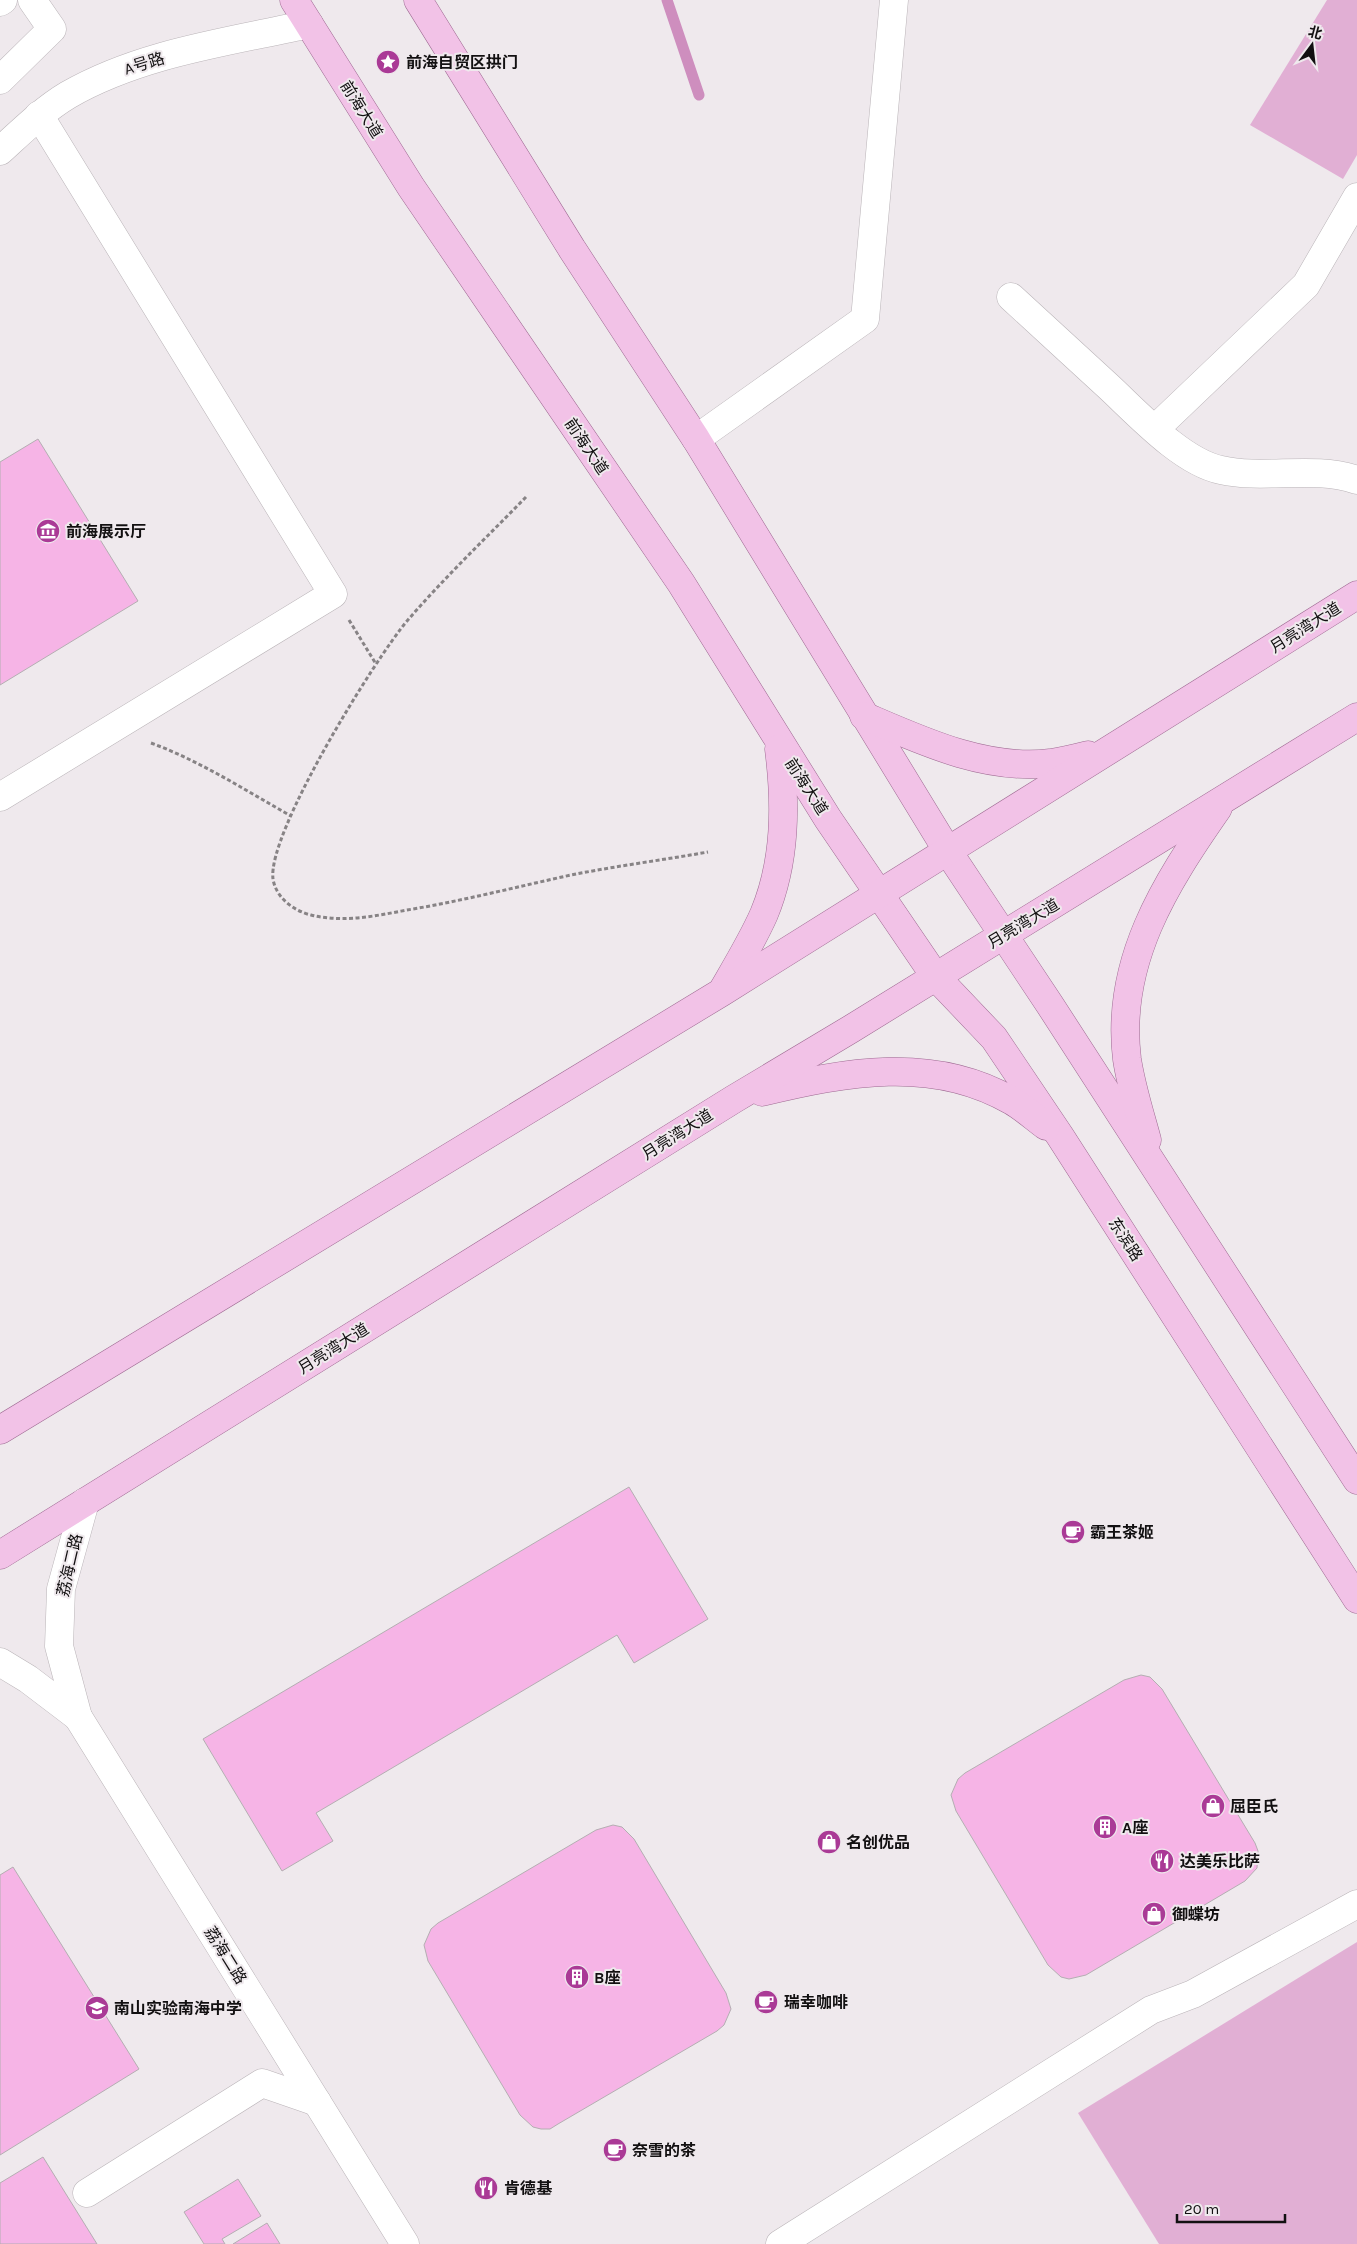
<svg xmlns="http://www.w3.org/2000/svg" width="1357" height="2244" font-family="Karla,'Noto Sans SC',sans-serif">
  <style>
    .green { fill: #e1afd4 }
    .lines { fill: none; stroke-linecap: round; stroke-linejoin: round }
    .stream { stroke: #ce8ebe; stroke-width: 11 }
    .building { fill: #f6b4e6; stroke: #b4aeb2 }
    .minor-casing { stroke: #bab4b8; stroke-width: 29 }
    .major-casing { stroke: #9e6a92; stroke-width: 29 }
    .path { stroke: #878385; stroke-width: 3; stroke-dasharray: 4 2.5; stroke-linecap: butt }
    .minor { stroke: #fff; stroke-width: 28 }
    .major { stroke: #f2c2e7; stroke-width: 28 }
    .labels { text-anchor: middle; stroke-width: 4; stroke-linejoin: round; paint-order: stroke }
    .poi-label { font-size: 16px; font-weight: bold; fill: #121011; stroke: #efe9ed; text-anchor: start }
    .street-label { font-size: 16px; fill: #121011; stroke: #efe9ed }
  </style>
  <rect width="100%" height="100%" fill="#efe9ed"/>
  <g class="green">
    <path d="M 1327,0 L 1357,0 L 1357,155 L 1343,179 L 1250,125 Z"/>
    <path d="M 1357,1942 L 1357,2244 L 1159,2244 L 1078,2113 Z"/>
  </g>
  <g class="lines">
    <path class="stream" d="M 667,0 L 699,95"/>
  </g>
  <g class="building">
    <path d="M 38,439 L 138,601 L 0,685 L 0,462 Z"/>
    <path d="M 629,1487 L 708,1619 L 634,1663 L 617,1635 L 316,1813 L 333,1841 L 282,1871 L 203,1739 Z"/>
    <path d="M 1141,1675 L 1150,1677 L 1162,1689 L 1255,1843 L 1258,1851 L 1257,1868 L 1245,1881 L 1086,1975 L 1069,1979 L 1061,1977 L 1048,1965 L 956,1811 L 951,1795 L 958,1779 L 965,1773 L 1124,1680 Z"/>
    <path d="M 613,1825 L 622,1827 L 634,1839 L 726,1993 L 731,2009 L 724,2025 L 717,2031 L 558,2124 L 550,2129 L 541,2129 L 533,2127 L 520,2115 L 428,1961 L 424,1945 L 431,1929 L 438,1923 L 596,1830 Z"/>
    <path d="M 13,1867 L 139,2069 L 0,2155 L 0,1875 Z"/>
    <path d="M 43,2157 L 97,2244 L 0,2244 L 0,2183 Z"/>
    <path d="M 238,2179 L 261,2216 L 222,2239 L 225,2244 L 204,2244 L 184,2212 Z"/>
    <path d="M 267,2223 L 280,2244 L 233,2244 Z"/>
  </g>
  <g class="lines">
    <g class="minor-casing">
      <g id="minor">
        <path d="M 0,2 L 3,0"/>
        <path d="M 0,80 L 52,29 L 32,0"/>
        <path d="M 0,151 C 22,131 43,110 68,95 C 141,53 228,42 309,24"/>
        <path d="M 1011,297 C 1044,327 1076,357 1109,387 C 1138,414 1182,462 1221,470 C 1265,480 1313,465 1357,480"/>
        <path d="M 1155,429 L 1306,285 L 1357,197"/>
        <path d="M 696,439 L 865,319 L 894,0"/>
        <path d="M 0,797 L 333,594 L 39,115"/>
        <path d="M 0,1662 L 28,1679 L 78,1717 L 59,1646 L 61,1589 L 85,1502"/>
        <path d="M 78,1717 L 405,2244"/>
        <path d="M 87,2193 L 262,2083 L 317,2102"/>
        <path d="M 780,2244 L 1151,2010 L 1193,1994 L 1357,1904"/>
      </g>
    </g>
    <g class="major-casing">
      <g id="major">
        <path d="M 294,0 L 411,187 L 681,583 L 828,819 L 935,976 L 994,1038 L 1060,1136 L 1357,1599"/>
        <path d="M 418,0 L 572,249 L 696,439 L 947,850 L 1050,1005 L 1357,1480"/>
        <path d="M 864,716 C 922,741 986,771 1051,763 C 1064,761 1076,758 1088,755"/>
        <path d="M 724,988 C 738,964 753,939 764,914 C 786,861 786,804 779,749"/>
        <path d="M 762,1092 C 845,1072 933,1055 1012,1101 C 1024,1108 1035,1118 1046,1126"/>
        <path d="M 1147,1140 C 1140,1114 1131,1086 1127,1059 C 1115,962 1165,884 1218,808"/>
        <path d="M 0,1430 L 722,992 L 1357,595"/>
        <path d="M 0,1555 L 734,1099 L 851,1029 L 1357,717"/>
      </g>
    </g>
    <g class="path">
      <path d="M 526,497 C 486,538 444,578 407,621 C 375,659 267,833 273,879 C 276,898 294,911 311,915 C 343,923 375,916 407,910 C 462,901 516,887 571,875 C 616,866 663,860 708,852"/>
      <path d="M 349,620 L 376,664"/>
      <path d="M 151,743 C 200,761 245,790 291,816"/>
    </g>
    <use href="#minor" class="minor"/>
    <use href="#major" class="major"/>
  </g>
  <defs>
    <g id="sight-disc" transform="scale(1.25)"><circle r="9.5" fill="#aa3a96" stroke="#efe9ed"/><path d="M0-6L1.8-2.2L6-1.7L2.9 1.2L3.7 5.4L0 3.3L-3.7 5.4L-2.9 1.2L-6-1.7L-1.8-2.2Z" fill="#fff"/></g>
    <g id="museum-disc" transform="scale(1.25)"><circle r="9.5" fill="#aa3a96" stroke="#efe9ed"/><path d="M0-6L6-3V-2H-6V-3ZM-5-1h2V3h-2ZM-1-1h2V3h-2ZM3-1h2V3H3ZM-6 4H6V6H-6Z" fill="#fff"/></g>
    <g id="cafe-disc" transform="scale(1.25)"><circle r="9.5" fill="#aa3a96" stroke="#efe9ed"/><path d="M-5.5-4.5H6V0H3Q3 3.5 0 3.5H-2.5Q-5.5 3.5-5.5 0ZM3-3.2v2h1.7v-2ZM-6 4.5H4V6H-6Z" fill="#fff"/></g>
    <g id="shop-disc" transform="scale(1.25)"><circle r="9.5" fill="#aa3a96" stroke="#efe9ed"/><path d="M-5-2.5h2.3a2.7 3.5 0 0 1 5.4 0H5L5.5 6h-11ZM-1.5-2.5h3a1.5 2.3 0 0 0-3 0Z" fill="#fff"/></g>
    <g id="building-disc" transform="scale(1.25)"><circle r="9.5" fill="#aa3a96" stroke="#efe9ed"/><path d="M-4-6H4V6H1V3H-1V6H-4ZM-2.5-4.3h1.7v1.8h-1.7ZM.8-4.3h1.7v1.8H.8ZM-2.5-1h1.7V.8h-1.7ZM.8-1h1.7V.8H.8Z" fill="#fff"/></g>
    <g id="restaurant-disc" transform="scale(1.25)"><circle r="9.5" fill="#aa3a96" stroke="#efe9ed"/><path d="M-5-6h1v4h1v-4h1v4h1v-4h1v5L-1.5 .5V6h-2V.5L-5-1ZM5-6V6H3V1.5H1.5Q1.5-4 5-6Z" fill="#fff"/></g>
    <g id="school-disc" transform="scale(1.25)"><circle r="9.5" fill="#aa3a96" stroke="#efe9ed"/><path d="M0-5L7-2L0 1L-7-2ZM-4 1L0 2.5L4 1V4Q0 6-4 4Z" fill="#fff"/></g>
  </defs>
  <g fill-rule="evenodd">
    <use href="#sight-disc" x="388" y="62"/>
    <use href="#museum-disc" x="48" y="531"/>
    <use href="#cafe-disc" x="1073" y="1532"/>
    <use href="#shop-disc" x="1213" y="1806"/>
    <use href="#building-disc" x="1105" y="1827"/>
    <use href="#shop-disc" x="829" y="1842"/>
    <use href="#restaurant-disc" x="1162" y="1861"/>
    <use href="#shop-disc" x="1154" y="1914"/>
    <use href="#building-disc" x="577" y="1977"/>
    <use href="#cafe-disc" x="766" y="2002"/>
    <use href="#school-disc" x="97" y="2008"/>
    <use href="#cafe-disc" x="615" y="2150"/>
    <use href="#restaurant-disc" x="486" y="2188"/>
  </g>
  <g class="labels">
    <g class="poi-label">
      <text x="406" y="68">前海自贸区拱门</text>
      <text x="66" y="537">前海展示厅</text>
      <text x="1090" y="1538">霸王茶姬</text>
      <text x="1230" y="1812">屈臣氏</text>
      <text x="1122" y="1833">A座</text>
      <text x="846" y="1848">名创优品</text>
      <text x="1180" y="1867">达美乐比萨</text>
      <text x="1172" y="1920">御蝶坊</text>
      <text x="594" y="1983">B座</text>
      <text x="784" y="2008">瑞幸咖啡</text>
      <text x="114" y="2014">南山实验南海中学</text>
      <text x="632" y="2156">奈雪的茶</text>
      <text x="504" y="2194">肯德基</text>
    </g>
    <g class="street-label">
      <text transform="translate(144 63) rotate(-17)" y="6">A号路</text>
      <text transform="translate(362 109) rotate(58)" y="6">前海大道</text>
      <text transform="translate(587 446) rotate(56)" y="6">前海大道</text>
      <text transform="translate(1305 627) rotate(-32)" y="6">月亮湾大道</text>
      <text transform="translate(807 786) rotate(57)" y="6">前海大道</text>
      <text transform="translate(1023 923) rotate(-31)" y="6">月亮湾大道</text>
      <text transform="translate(677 1134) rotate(-32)" y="6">月亮湾大道</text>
      <text transform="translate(1126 1239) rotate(57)" y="6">东滨路</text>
      <text transform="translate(333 1348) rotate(-32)" y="6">月亮湾大道</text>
      <text transform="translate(69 1565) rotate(-77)" y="6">荔海二路</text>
      <text transform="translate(226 1955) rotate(58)" y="6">荔海二路</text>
    </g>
  </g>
  <g transform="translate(1312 45) rotate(15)" stroke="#efe9ed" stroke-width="4" paint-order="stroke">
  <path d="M0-4L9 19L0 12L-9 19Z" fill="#121011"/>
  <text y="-8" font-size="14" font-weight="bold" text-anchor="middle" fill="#121011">北</text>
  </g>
  <path d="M1177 2214v8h108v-8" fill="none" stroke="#121011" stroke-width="2.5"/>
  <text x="1184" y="2214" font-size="15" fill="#121011" stroke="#efe9ed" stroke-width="4" paint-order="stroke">20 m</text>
</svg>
